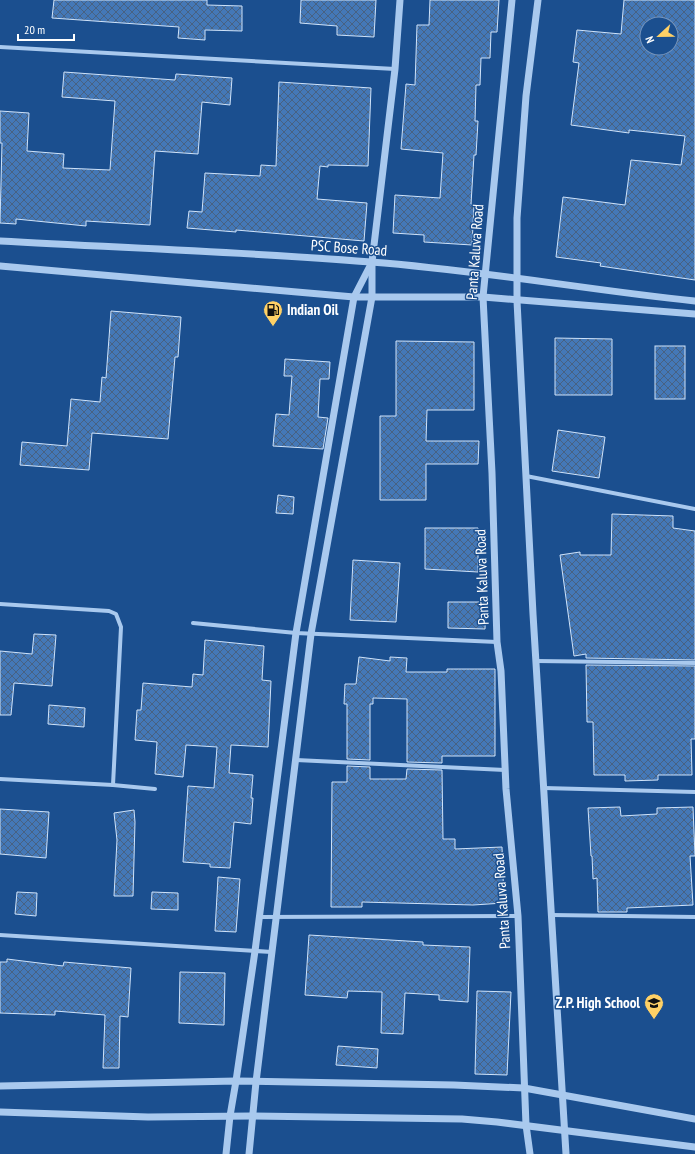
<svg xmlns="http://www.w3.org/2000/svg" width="695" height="1154" font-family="'PT Sans Narrow',sans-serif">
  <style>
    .building { fill: url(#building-cross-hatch); stroke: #cfe3fa; fill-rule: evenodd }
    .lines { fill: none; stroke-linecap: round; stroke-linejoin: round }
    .minor { stroke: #a9c9ee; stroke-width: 4 }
    .tertiary { stroke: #a9c9ee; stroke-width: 7 }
    .labels { text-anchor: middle; stroke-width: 3; stroke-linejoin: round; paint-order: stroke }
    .street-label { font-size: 15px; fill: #fff; stroke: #1b4f8f }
    .poi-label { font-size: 15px; font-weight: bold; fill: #fff; stroke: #1b4f8f; text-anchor: start }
  </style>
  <defs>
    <pattern id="building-cross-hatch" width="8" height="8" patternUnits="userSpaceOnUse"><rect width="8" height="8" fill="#4478b7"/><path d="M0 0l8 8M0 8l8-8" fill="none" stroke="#486282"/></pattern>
  </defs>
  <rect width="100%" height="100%" fill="#1b4f8f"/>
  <g class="building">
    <path d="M 54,0 L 207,0 L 207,5 L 242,6 L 242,31 L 205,30 L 205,40 L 178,38 L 179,27 L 52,18 Z"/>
    <path d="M 301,0 L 376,0 L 374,37 L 337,35 L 337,26 L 300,23 Z"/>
    <path d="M 430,0 L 499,0 L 497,32 L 491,32 L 490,58 L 481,58 L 480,85 L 476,85 L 475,121 L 478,121 L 476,155 L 474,155 L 471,204 L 474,205 L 472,245 L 424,242 L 424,235 L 393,233 L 395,195 L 440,198 L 443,153 L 401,149 L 406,84 L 415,85 L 417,25 L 429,25 Z"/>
    <path d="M 624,0 L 695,0 L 695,280 L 600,266 L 601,263 L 556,257 L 563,197 L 625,205 L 631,160 L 681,165 L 685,136 L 629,130 L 629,133 L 571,125 L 579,63 L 573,62 L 577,30 L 621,34 ZM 647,24 L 671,24 L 671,48 L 647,48 Z"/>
    <path d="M 64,72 L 175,80 L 176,74 L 232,78 L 230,105 L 202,102 L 198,154 L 155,151 L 150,225 L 86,221 L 86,226 L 16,219 L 16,224 L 0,223 L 2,143 L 0,143 L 0,111 L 29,113 L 27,151 L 64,154 L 63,168 L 110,170 L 115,101 L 62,97 Z"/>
    <path d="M 279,82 L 371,88 L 368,166 L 328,165 L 328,167 L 320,166 L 317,199 L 367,203 L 364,241 L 236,230 L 236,232 L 187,228 L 189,211 L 202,212 L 205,173 L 260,176 L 261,165 L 276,166 Z"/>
    <path d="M 111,311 L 181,317 L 178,357 L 175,357 L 168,439 L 92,433 L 89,470 L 20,465 L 22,442 L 67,446 L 71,399 L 100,402 L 102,377 L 106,378 Z"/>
    <path d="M 555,338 L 612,339 L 612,395 L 555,395 Z"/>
    <path d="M 396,341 L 474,342 L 474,410 L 427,410 L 426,441 L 479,441 L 478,464 L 426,464 L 426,500 L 380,500 L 380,416 L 396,416 Z"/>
    <rect x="655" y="346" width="30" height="53"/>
    <path d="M 285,359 L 330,362 L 329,379 L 320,379 L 318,417 L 328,418 L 323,449 L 273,446 L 276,414 L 289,415 L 292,376 L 284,376 Z"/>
    <path d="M 558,430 L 605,437 L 599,478 L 552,471 Z"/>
    <path d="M 278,495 L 294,497 L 293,514 L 276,513 Z"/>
    <path d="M 612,514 L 673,516 L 673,528 L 695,531 L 695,660 L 586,658 L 586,654 L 574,656 L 560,555 L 580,552 L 580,555 L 611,555 Z"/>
    <path d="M 425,528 L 478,528 L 478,572 L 425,569 Z"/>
    <path d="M 353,560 L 400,563 L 396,622 L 350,620 Z"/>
    <path d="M 448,602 L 486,602 L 485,629 L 448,628 Z"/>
    <path d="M 34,634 L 56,635 L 52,686 L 14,683 L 11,715 L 0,715 L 0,651 L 32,654 Z"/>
    <path d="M 205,640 L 264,646 L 262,680 L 271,681 L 268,747 L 231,745 L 229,773 L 253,775 L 251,798 L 253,798 L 251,824 L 234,822 L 230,868 L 210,867 L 210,864 L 183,862 L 188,786 L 214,788 L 217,747 L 186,745 L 183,777 L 155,774 L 157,742 L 135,740 L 137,710 L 141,710 L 143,683 L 192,687 L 193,674 L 203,675 Z"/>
    <path d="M 359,657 L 390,661 L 390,657 L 407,658 L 406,672 L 447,672 L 447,669 L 495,669 L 495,756 L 442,756 L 442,763 L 407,762 L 407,699 L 373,698 L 373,704 L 370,704 L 370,760 L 347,759 L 347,704 L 344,704 L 345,684 L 356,684 Z"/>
    <path d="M 586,665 L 695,666 L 695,739 L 691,739 L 692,775 L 658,775 L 658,780 L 625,781 L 625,775 L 594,775 L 593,722 L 587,722 Z"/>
    <path d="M 49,705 L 85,708 L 84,727 L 48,724 Z"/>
    <path d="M 347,766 L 370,767 L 370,779 L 406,779 L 407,769 L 442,770 L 443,839 L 455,839 L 455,849 L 502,847 L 504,903 L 473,905 L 362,902 L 362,907 L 331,907 L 332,782 L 347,782 Z"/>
    <path d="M 620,807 L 621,816 L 657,814 L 657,808 L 693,807 L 695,856 L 690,856 L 693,905 L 627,908 L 627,912 L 598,912 L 597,878 L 593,879 L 592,856 L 591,856 L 588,808 Z"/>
    <path d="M 0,809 L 49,812 L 46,858 L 0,854 Z"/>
    <path d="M 134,810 L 135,822 L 133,896 L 114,896 L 117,840 L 114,813 Z"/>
    <path d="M 218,877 L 240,879 L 236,932 L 215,931 Z"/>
    <path d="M 17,892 L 37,893 L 36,916 L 15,914 Z"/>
    <path d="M 152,892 L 178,893 L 178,910 L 151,909 Z"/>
    <path d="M 309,935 L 423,942 L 423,945 L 470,947 L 468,1002 L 439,1000 L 439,995 L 405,993 L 403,1034 L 381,1033 L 382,992 L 348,991 L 347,998 L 305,995 Z"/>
    <path d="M 7,959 L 63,966 L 64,962 L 131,968 L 128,1017 L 120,1016 L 119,1068 L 103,1068 L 105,1015 L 55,1011 L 55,1015 L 0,1013 L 0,962 L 7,962 Z"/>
    <path d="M 180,972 L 225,973 L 224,1025 L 179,1023 Z"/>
    <path d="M 477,991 L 511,992 L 507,1075 L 475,1074 Z"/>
    <path d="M 338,1046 L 378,1049 L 377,1068 L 336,1065 Z"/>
  </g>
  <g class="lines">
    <g class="minor">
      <path d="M 0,47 L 395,69"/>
      <path d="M 526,476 L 695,509"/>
      <path d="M 0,604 L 109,611 L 116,614 L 121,627 L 113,785"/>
      <path d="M 193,623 L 296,633 L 497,642"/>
      <path d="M 536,661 L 695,663"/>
      <path d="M 296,760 L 505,770"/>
      <path d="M 0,779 L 113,785 L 155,789"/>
      <path d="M 544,788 L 695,792"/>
      <path d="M 552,915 L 695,917"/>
      <path d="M 259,917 L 518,916"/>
      <path d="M 0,935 L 272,952"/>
    </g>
    <g class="tertiary">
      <path d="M 512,0 L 483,297 L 492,473 L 497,642 L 501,671 L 506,789 L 518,916 L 526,1125 L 530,1154"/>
      <path d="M 538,0 L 526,96 L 517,218 L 517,301 L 533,614 L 566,1154"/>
      <path d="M 0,241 C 124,248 248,252 371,262 C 480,270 587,290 695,301"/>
      <path d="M 0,266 L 354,297 L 483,297 L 695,314"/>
      <path d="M 0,1086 L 236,1081 L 454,1085 L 524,1088 L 695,1119"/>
      <path d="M 0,1112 L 148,1117 L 252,1116 L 462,1119 L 497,1122 L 695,1147"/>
      <path d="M 226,1154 L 230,1116 L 236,1081 L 255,951 L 296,633 L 354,297 L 371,264"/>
      <path d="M 249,1154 L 256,1082 L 311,634 L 372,297 L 372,262 L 395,69 L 400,0"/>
    </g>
  </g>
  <defs>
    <g id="fuel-pin" transform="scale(1)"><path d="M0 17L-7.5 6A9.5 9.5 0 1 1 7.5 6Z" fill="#ffd166" stroke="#1b4f8f"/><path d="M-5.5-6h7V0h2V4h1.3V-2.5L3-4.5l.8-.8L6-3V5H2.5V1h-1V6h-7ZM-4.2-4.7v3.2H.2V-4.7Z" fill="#111"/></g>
    <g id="school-pin" transform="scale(1)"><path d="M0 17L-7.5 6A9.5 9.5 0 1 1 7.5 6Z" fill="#ffd166" stroke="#1b4f8f"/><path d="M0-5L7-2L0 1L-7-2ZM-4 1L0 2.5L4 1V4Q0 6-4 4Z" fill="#111"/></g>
  </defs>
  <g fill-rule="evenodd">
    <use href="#fuel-pin" x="273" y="310"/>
    <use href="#school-pin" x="654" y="1003"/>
  </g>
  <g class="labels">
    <g class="street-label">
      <text transform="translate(349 248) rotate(4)" y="5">PSC Bose Road</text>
      <text transform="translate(475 252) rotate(-86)" y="5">Panta Kaluva Road</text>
      <text transform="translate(482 577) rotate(-92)" y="5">Panta Kaluva Road</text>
      <text transform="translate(502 901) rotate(-94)" y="5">Panta Kaluva Road</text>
    </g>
    <g class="poi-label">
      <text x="287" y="315">Indian Oil</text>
      <text x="640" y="1008" text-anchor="end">Z.P. High School</text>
    </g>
  </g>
  <g transform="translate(659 36) rotate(248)"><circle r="19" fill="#1b4f8f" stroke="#7695bc"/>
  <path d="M0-3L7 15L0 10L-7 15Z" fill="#ffd166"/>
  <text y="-6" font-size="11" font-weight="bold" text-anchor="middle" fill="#ffffff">N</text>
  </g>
  <path d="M18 34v6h56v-6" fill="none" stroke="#ffffff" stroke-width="2"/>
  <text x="24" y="34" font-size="12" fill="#ffffff" stroke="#1b4f8f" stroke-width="3" paint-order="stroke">20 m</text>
</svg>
